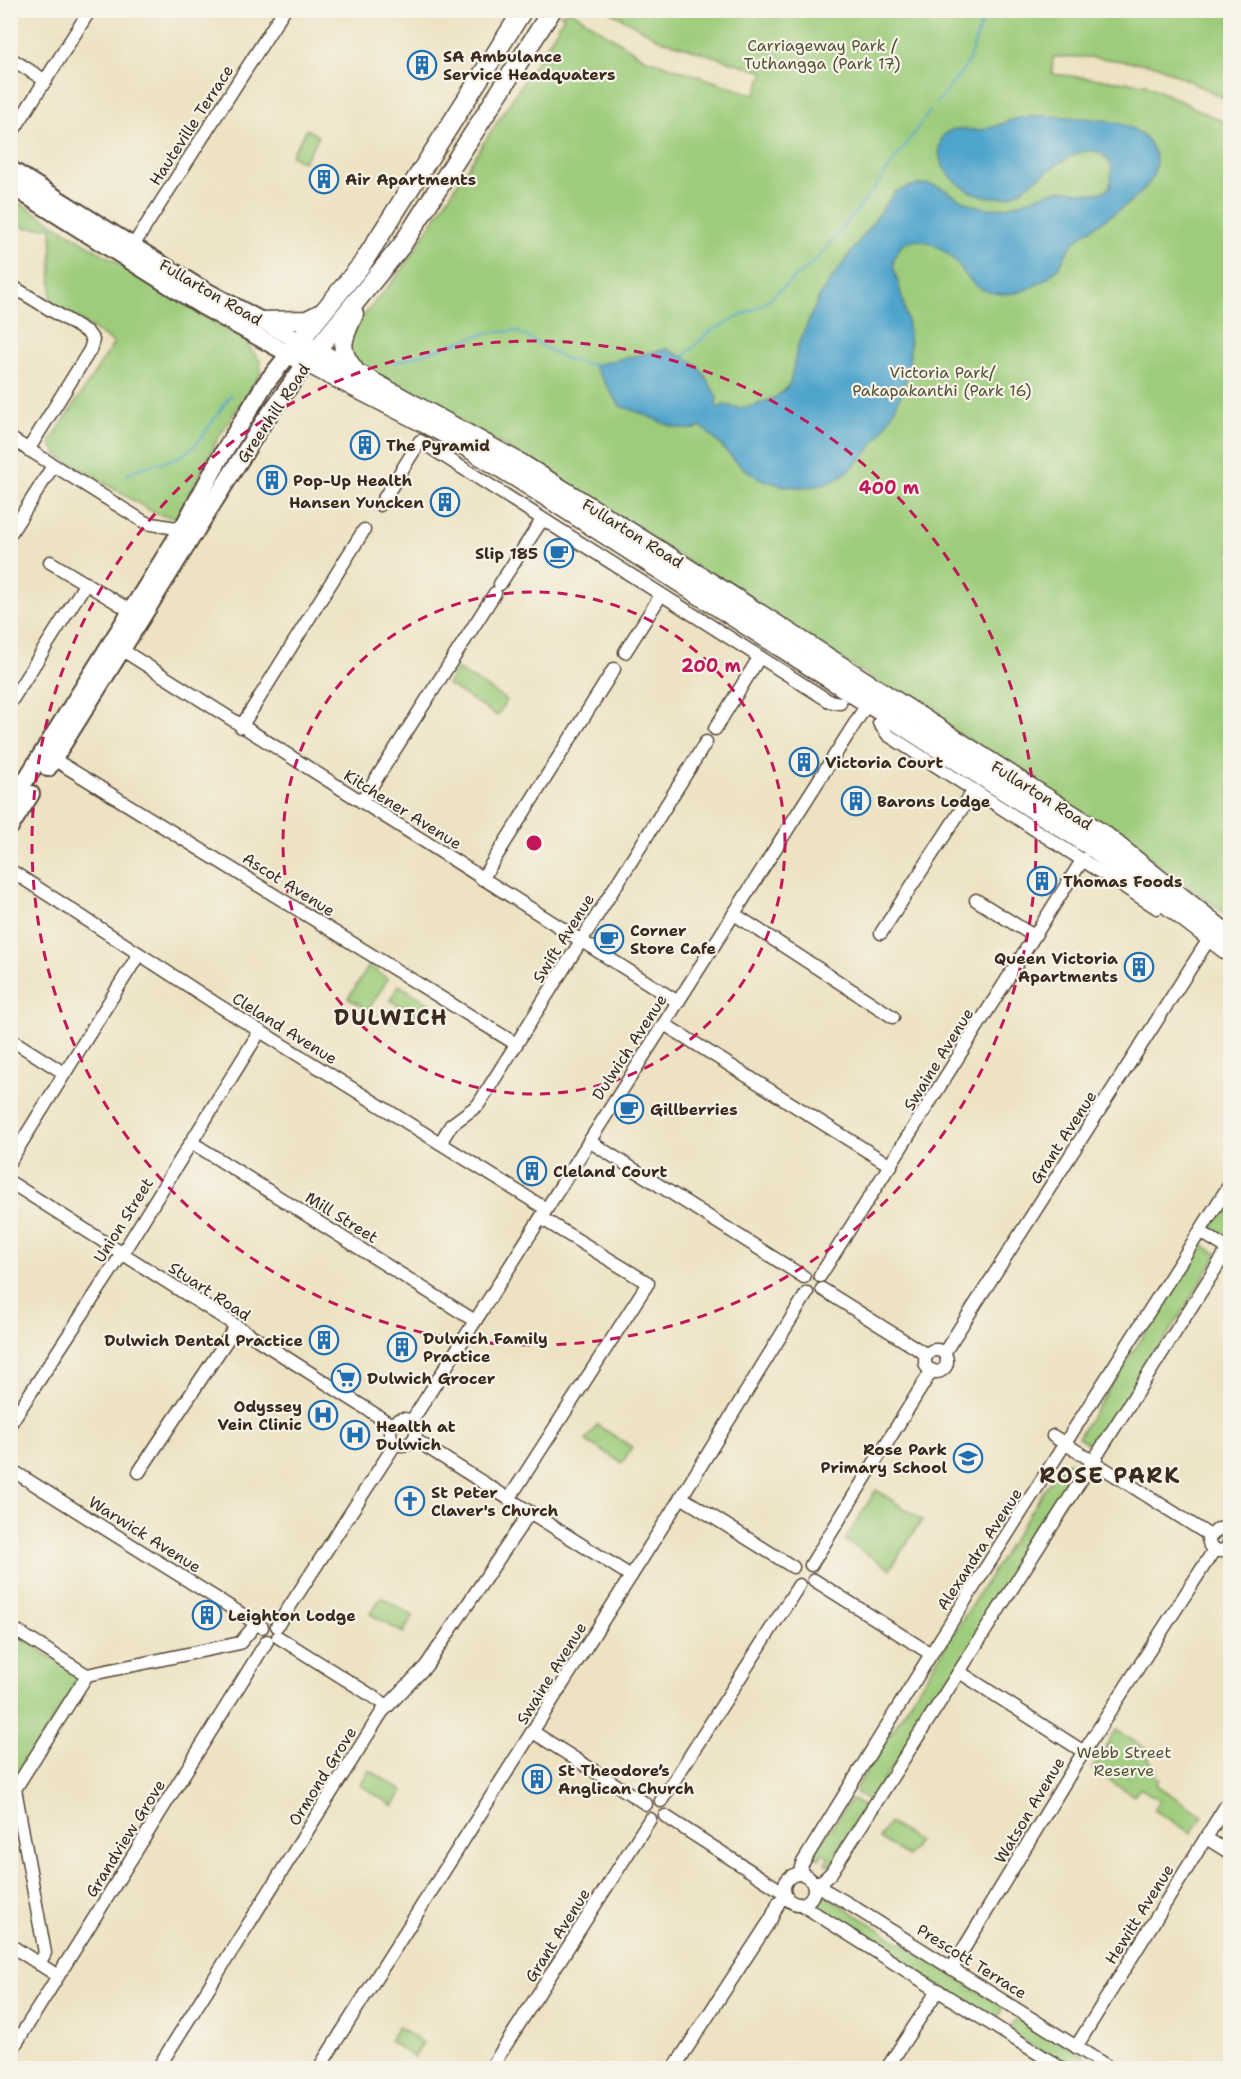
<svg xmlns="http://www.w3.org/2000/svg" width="1241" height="2079" font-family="'Shantell Sans',sans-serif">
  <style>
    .green { fill: #9ecc7b; stroke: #6c7b4c; stroke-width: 1.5 }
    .water { fill: #50a4cc; stroke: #466775; stroke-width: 1.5 }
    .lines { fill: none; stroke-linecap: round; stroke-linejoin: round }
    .stream { stroke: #50a4cc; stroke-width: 2 }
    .minor-casing { stroke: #564637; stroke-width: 15 }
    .major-casing { stroke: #564637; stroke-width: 20 }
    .highway-casing { stroke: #564637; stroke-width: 21 }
    .minor { stroke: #fff; stroke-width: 12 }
    .major { stroke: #fff; stroke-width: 16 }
    .highway { stroke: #fff; stroke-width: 18 }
    .ring { fill: none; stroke: #c2185b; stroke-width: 3; stroke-dasharray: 10 8 }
    .labels { text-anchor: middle; stroke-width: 4.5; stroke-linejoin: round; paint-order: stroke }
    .park-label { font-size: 16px; fill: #545235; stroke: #f7f3e8 }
    .poi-label { font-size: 16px; font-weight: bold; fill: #3b2a1e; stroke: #f7f3e8; text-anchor: start }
    .street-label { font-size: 16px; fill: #3b2a1e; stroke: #f7f3e8 }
    .district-label { font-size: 22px; font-weight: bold; letter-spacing: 1.5px; fill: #3b2a1e; stroke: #f7f3e8 }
    .centre { fill: #c2185b; stroke: #f7f3e8; stroke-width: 3 }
    .ring-label { font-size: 18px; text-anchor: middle; font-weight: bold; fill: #c2185b; stroke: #f7f3e8; stroke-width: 4.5; stroke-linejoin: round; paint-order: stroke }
  </style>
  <rect width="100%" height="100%" fill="#f7f3e8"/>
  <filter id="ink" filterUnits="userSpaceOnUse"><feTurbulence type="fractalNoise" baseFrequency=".0167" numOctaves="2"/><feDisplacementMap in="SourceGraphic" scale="12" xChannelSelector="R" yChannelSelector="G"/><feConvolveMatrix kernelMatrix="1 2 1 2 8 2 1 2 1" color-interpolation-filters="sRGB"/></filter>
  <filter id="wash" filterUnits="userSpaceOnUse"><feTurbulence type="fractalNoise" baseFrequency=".008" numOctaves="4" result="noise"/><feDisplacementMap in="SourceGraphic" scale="24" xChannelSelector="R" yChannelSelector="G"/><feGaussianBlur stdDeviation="1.35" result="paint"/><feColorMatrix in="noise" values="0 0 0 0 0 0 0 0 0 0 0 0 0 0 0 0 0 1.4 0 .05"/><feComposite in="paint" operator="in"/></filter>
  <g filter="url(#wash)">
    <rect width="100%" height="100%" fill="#ede2c2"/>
    <g class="green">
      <path d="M 571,11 L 644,58 L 755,95 L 764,72 L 659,39 L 609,11 L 1230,11 L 1230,101 L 1156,65 L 1089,57 L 1053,57 L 1052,74 L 1145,84 L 1230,125 L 1230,917 L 1117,834 L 525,458 L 355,363 L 348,340 L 361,319 L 401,271 L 556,31 L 564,16 L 560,14 Z"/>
      <path d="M 307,129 L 319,137 L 303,162 L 291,155 Z"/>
      <path d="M 10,197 L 245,341 L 260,361 L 261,373 L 220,435 L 177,518 L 156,514 L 57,455 L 50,442 L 114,343 L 51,302 L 52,227 L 25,228 L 11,219 Z"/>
      <path d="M 457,669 L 507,700 L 497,716 L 447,684 Z"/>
      <path d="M 369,966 L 388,979 L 368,1010 L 348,998 Z"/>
      <path d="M 399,985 L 430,1004 L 421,1019 L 390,1000 Z"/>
      <path d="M 1230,1197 L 1230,1238 L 1229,1239 L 1214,1230 L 1212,1226 Z"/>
      <path d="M 1202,1245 L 1218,1254 L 1097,1449 L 1078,1437 Z"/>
      <path d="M 597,1425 L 632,1447 L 622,1463 L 586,1441 Z"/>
      <path d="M 1069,1462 L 1084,1471 L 870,1802 L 857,1793 L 856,1788 L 1048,1484 L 1063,1464 Z"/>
      <path d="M 876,1490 L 922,1520 L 890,1569 L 845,1540 Z"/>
      <path d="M 381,1597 L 413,1616 L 403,1633 L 370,1614 Z"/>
      <path d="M 11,1631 L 79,1676 L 79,1680 L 13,1781 L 11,1781 Z"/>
      <path d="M 1116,1730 L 1151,1752 L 1147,1759 L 1156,1768 L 1154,1775 L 1159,1779 L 1156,1785 L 1203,1816 L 1191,1833 L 1154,1810 L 1159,1800 L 1140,1788 L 1134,1796 L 1092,1769 Z"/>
      <path d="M 369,1770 L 403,1791 L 393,1806 L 360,1785 Z"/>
      <path d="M 851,1799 L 866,1808 L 832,1867 L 826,1863 L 829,1857 L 823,1853 L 819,1859 L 813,1855 Z"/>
      <path d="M 889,1823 L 918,1841 L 908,1857 L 879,1838 Z"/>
      <path d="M 820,1892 L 1002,2006 L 1000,2014 L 995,2020 L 811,1906 Z"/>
      <path d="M 1019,2017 L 1104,2068 L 1068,2068 L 1013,2034 L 1011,2025 Z"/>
      <path d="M 398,2027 L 423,2043 L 414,2057 L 389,2041 Z"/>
    </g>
    <path class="water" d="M 1052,116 C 1083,119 1134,115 1152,147 C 1173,188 1105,216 1080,237 C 1069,245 1066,256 1059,266 C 1047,282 1023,294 1004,294 C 992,294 983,291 974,284 C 966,278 961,267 954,260 C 935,239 899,227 893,265 C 902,296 913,331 909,364 C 903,404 869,465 830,482 C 808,491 780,487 759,478 C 736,467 719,441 702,427 C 677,438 646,410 621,407 L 593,365 L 666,349 L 692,361 L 702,371 L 717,397 L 716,405 L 720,408 L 723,405 L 741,408 L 753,406 L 772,399 L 784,391 L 790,383 L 798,345 L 820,295 L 895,192 C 946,169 946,204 989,208 C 1012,211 1037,193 1061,190 C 1077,189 1097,200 1110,187 L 1112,167 C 1090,119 1034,192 1004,197 C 994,198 982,196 972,192 C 960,186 948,177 942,164 C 937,154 938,138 949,131 C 958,126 969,131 980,130 C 993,128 1003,123 1015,119 C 1027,116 1040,116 1052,116 Z"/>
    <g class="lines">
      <g class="stream">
        <path d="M 936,104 L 967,65 L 986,10"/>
        <path d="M 683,357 L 709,332 L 762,305 L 816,260 L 868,197 L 930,111"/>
        <path d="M 395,363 L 486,333 L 517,331 L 563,358 L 595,366"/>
        <path d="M 127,475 C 142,464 159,465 176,458 C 202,447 214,416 231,395"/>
      </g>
    </g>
  </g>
  <g filter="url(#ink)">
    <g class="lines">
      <g class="minor-casing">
        <g id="minor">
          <path d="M 10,58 L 46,81"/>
          <path d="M 10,136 L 90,10"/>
          <path d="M 129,252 L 284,10"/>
          <path d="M 10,285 L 87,332 L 93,340 L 90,350 L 28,450"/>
          <path d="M 10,438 L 146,523 L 182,529"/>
          <path d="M 380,505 L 420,441 L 829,701 L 840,703"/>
          <path d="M 10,534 L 53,466"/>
          <path d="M 50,562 L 131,611"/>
          <path d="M 500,584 L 542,520"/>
          <path d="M 116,646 L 678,1002"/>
          <path d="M 625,652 L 661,595"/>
          <path d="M 10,703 L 86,583"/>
          <path d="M 879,723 L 888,735 L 1157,908"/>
          <path d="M 241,727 L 364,530"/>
          <path d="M 715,729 L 759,658"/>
          <path d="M 47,755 L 516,1044"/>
          <path d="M 362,801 L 495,593"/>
          <path d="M 10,870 L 218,1005 L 546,1209"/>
          <path d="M 482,879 L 614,669"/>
          <path d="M 976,900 L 1034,936"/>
          <path d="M 734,914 L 893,1017"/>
          <path d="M 881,933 L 974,790"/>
          <path d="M 664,1024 L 891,1166"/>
          <path d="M 10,1039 L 64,1073"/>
          <path d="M 589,1141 L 804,1277"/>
          <path d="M 191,1142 L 475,1321"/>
          <path d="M 440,1143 L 451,1125 L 478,1105 L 706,742"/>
          <path d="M 10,1161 L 139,954"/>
          <path d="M 10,1182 L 392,1425"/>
          <path d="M 1201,1232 L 1230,1250"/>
          <path d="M 820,1276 L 1083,859"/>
          <path d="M 822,1289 L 927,1355"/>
          <circle cx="936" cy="1361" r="11"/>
          <path d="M 944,1353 L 1209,939"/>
          <circle cx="403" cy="1432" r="13"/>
          <path d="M 411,1422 L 871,698"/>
          <path d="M 10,1424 L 122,1254 L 260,1031"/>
          <path d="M 1053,1436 L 1209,1535"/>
          <path d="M 414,1439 L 631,1576"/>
          <path d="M 10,1469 L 262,1627"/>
          <path d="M 139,1472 L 235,1328"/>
          <path d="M 681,1497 L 793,1567"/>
          <path d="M 509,1499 L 648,1283 L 541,1218"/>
          <path d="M 1230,1537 L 1226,1530 L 1218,1529 L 1208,1539 L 1210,1546 L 1218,1551 L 1225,1550 L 1230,1542"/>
          <path d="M 811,1565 L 932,1370"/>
          <path d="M 814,1580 L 931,1654"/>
          <path d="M 277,1626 L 396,1443"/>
          <path d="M 10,1627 L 87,1675 L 15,1789 L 10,1786"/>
          <path d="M 278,1637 L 388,1706"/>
          <path d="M 961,1673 L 1084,1752"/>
          <path d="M 87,1675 L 240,1643 L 256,1624"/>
          <path d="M 533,1732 L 646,1804"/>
          <path d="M 15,1789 L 45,1953 L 39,1964"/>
          <path d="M 661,1801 L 799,1585"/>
          <path d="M 665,1816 L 783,1892"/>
          <path d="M 1206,1838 L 1230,1853"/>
          <circle cx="799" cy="1889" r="15"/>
          <path d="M 799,1874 L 802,1864 L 931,1654 L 1230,1184"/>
          <path d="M 812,1882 L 821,1882 L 831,1873 L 1230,1246"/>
          <path d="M 814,1884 L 849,1904 L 1110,2068"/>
          <path d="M 802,1905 L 1061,2068"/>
          <path d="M 10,1945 L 58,1976"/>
          <path d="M 952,1968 L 1076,1764 L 1214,1550"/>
          <path d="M 1076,2047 L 1230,1799"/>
          <path d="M 10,2053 L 267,1641"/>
          <path d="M 158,2068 L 382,1712 L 426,1666 L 530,1512"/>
          <path d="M 319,2068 L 690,1483 L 807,1293"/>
          <path d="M 491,2068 L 650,1819"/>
          <path d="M 674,2068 L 771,1919 L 779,1902 L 785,1897"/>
          <path d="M 887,2068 L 938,1990"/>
        </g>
      </g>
      <g class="major-casing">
        <g id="major">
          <path d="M 10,169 L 195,285 L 299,341"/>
          <path d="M 10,185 L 202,306 L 289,354 L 265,384 L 220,458 L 182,529 L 10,805"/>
          <path d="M 48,768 L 263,423 L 306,363"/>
          <path d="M 10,827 L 31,794"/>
        </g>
      </g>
      <g class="highway-casing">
        <g id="highway">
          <path d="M 523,10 L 362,264 L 289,354 L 447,435 L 520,480 L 1093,848 L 1230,953"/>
          <path d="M 263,321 L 307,320 L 321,313"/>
          <path d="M 299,341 L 522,464 L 737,599 L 1103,834 L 1230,936"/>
          <path d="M 309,359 L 402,245 L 552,10"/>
          <path d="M 354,369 C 336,348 344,337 354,314"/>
        </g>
      </g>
      <use href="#minor" class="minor"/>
      <use href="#major" class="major"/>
      <use href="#highway" class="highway"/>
    </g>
  </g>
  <g class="ring">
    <circle cx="534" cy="843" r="251"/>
    <circle cx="534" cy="843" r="502"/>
  </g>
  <defs>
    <g id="building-ring" transform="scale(1.5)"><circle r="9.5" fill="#f7f3e8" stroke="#1f6fb2" stroke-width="1.5"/><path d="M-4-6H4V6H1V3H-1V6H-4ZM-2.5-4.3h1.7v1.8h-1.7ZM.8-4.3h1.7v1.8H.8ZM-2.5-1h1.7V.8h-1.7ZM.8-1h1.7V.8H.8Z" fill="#1f6fb2"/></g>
    <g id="cafe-ring" transform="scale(1.5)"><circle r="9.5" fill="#f7f3e8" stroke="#1f6fb2" stroke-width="1.5"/><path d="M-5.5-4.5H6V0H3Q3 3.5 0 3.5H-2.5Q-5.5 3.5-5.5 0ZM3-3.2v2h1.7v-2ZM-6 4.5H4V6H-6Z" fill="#1f6fb2"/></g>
    <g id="supermarket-ring" transform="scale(1.5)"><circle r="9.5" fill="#f7f3e8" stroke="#1f6fb2" stroke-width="1.5"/><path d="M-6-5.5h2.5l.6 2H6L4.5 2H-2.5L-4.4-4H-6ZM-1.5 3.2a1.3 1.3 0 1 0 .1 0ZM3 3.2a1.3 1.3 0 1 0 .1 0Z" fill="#1f6fb2"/></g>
    <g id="hospital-ring" transform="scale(1.5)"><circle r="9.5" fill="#f7f3e8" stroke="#1f6fb2" stroke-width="1.5"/><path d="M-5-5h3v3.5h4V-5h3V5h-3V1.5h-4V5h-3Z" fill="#1f6fb2"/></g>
    <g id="school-ring" transform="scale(1.5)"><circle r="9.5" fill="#f7f3e8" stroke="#1f6fb2" stroke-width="1.5"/><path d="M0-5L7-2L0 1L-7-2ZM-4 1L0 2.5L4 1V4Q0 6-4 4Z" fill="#1f6fb2"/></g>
    <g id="church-ring" transform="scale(1.5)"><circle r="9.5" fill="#f7f3e8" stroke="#1f6fb2" stroke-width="1.5"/><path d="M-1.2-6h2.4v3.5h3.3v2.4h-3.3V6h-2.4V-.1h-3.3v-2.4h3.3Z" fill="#1f6fb2"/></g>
  </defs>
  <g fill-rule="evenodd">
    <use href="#building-ring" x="422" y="65"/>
    <use href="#building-ring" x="324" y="179"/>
    <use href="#building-ring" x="365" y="445"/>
    <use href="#building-ring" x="272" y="480"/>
    <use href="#building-ring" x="445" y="502"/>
    <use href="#cafe-ring" x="559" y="553"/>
    <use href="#building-ring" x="804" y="762"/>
    <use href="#building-ring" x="856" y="801"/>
    <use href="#building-ring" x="1042" y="881"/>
    <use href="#cafe-ring" x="609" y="939"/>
    <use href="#building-ring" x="1139" y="967"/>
    <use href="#cafe-ring" x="629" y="1109"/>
    <use href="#building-ring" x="532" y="1171"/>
    <use href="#building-ring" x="324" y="1340"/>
    <use href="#building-ring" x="402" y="1347"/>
    <use href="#supermarket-ring" x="346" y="1378"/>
    <use href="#hospital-ring" x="323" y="1415"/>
    <use href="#hospital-ring" x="355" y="1435"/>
    <use href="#school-ring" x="968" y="1458"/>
    <use href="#church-ring" x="410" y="1501"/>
    <use href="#building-ring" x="207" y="1615"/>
    <use href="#building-ring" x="537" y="1779"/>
  </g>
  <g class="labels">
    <g class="park-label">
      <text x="822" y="51">Carriageway Park /<tspan x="822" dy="18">Tuthangga (Park 17)</tspan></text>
      <text x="942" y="378">Victoria Park/<tspan x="942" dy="18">Pakapakanthi (Park 16)</tspan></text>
      <text x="1124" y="1758">Webb Street<tspan x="1124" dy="18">Reserve</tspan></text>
    </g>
    <g class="poi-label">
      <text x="443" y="62">SA Ambulance<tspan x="443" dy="18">Service Headquaters</tspan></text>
      <text x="345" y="185">Air Apartments</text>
      <text x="386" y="451">The Pyramid</text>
      <text x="293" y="486">Pop-Up Health</text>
      <text x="424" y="508" text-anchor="end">Hansen Yuncken</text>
      <text x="538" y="559" text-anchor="end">Slip 185</text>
      <text x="825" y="768">Victoria Court</text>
      <text x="877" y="807">Barons Lodge</text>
      <text x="1063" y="887">Thomas Foods</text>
      <text x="630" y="936">Corner<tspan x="630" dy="18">Store Cafe</tspan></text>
      <text x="1118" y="964" text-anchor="end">Queen Victoria<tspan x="1118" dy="18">Apartments</tspan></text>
      <text x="650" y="1115">Gillberries</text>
      <text x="553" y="1177">Cleland Court</text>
      <text x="423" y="1344">Dulwich Family<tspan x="423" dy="18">Practice</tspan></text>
      <text x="303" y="1346" text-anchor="end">Dulwich Dental Practice</text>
      <text x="367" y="1384">Dulwich Grocer</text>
      <text x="302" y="1412" text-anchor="end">Odyssey<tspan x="302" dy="18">Vein Clinic</tspan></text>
      <text x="376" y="1432">Health at<tspan x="376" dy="18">Dulwich</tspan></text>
      <text x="947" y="1455" text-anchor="end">Rose Park<tspan x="947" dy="18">Primary School</tspan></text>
      <text x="431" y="1498">St Peter<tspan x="431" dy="18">Claver's Church</tspan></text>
      <text x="228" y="1621">Leighton Lodge</text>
      <text x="558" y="1776">St Theodore’s<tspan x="558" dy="18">Anglican Church</tspan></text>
    </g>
    <g class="street-label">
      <text transform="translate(191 125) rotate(-57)" y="6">Hauteville Terrace</text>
      <text transform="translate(211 292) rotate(30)" y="6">Fullarton Road</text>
      <text transform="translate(273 413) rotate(-56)" y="6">Greenhill Road</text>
      <text transform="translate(633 533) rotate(32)" y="6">Fullarton Road</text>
      <text transform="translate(1042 795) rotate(32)" y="6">Fullarton Road</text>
      <text transform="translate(403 809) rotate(32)" y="6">Kitchener Avenue</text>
      <text transform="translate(289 884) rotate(32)" y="6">Ascot Avenue</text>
      <text transform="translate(563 938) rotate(-58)" y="6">Swift Avenue</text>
      <text transform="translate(285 1028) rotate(32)" y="6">Cleland Avenue</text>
      <text transform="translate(629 1047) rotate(-57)" y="6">Dulwich Avenue</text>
      <text transform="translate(938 1059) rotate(-58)" y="6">Swaine Avenue</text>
      <text transform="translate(1063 1137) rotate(-57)" y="6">Grant Avenue</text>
      <text transform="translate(342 1217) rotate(32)" y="6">Mill Street</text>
      <text transform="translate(123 1220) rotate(-58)" y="6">Union Street</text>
      <text transform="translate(210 1291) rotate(33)" y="6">Stuart Road</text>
      <text transform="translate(145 1534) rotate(32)" y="6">Warwick Avenue</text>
      <text transform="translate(979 1549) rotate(-57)" y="6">Alexandra Avenue</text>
      <text transform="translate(551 1673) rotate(-58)" y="6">Swaine Avenue</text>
      <text transform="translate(322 1776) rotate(-58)" y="6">Ormond Grove</text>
      <text transform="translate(1029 1810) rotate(-59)" y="6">Watson Avenue</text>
      <text transform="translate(125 1838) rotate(-58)" y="6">Grandview Grove</text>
      <text transform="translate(1139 1914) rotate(-58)" y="6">Hewitt Avenue</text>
      <text transform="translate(557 1935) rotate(-58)" y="6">Grant Avenue</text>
      <text transform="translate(972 1961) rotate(32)" y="6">Prescott Terrace</text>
    </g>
    <g class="district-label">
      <text x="391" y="1025">DULWICH</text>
      <text x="1110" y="1483">ROSE PARK</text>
    </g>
  </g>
  <circle cx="534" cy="843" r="9" class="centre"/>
  <g class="ring-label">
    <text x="889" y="494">400 m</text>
    <text x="711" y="672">200 m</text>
  </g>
  <rect width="1241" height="2079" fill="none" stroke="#f7f3e8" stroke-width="36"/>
</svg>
